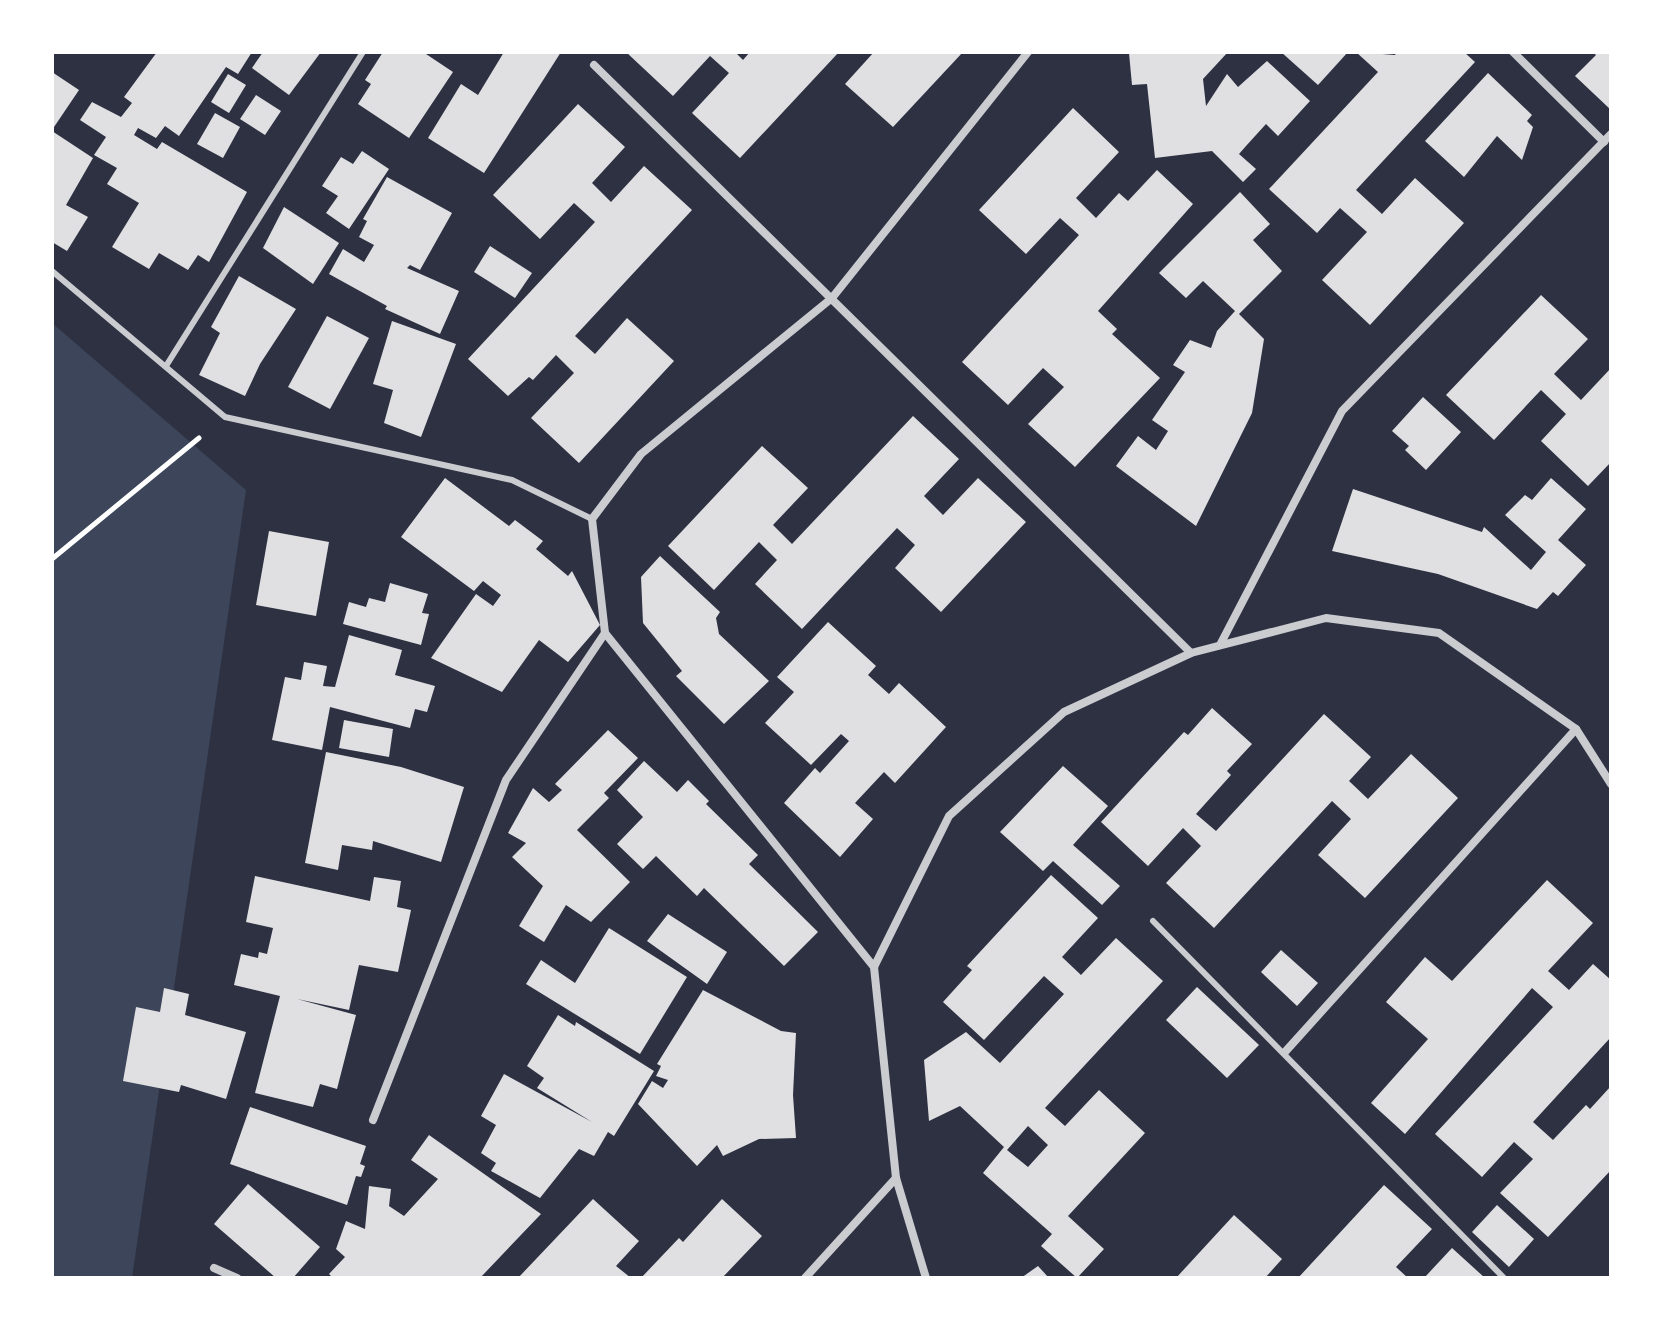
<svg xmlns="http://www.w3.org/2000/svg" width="1663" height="1330" font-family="'Sofia Sans Condensed',sans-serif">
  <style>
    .green { fill: #3c4559 }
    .building { fill: #e0e0e3; fill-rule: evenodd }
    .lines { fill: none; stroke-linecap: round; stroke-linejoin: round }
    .path { stroke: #fff; stroke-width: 5 }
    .service { stroke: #caccd0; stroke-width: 6 }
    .minor { stroke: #caccd0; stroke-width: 8 }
  </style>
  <rect width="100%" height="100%" fill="#2d3142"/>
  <path class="green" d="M 52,323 L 246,490 L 132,1278 L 52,1278 Z"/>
  <g class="building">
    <path d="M 157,52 L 252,52 L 238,74 L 226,67 L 179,136 L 165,126 L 156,138 L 138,128 L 134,135 L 157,149 L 162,142 L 247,192 L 209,262 L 198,255 L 188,270 L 159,253 L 149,269 L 112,247 L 139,203 L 107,184 L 117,168 L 94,155 L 106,137 L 80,120 L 92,102 L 121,117 L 132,103 L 124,97 Z"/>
    <path d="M 263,52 L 321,52 L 289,95 L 252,68 Z"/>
    <path d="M 383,52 L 423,52 L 453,72 L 409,138 L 358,104 L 371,84 L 365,80 Z"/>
    <path d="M 504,52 L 561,52 L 484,173 L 428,138 L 461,84 L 478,95 Z"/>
    <path d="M 626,52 L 735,52 L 743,60 L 750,52 L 839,52 L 740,158 L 692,113 L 729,73 L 710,56 L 673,96 Z"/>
    <path d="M 874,52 L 963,52 L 893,127 L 845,84 Z"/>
    <path d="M 1228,52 L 1203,79 L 1206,106 L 1227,74 L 1238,87 L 1267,61 L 1310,101 L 1278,136 L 1266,124 L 1246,146 L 1239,154 L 1256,169 L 1243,182 L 1212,151 L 1155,158 L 1147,84 L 1132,85 L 1129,53 Z"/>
    <path d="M 1281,52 L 1348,52 L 1318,85 Z"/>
    <path d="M 1356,52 L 1395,55 L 1397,52 L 1464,52 L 1475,62 L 1356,190 L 1382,214 L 1415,178 L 1464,223 L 1370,325 L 1322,280 L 1367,232 L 1340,208 L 1317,233 L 1269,189 L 1378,72 Z"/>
    <path d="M 1593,52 L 1611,52 L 1611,110 L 1575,76 L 1596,55 Z"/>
    <path d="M 52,72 L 79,90 L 52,130 Z"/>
    <path d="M 1488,73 L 1532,115 L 1527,121 L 1533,127 L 1522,160 L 1497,136 L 1464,177 L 1425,141 Z"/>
    <path d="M 228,74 L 246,85 L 229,113 L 211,102 Z"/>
    <path d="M 256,95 L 281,111 L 265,135 L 240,119 Z"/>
    <path d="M 578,104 L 625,147 L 592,183 L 611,202 L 644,166 L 692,210 L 575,336 L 595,354 L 627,318 L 674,361 L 579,463 L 531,418 L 574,373 L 556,355 L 533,380 L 529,377 L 508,396 L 468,359 L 595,222 L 574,203 L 540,239 L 493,195 Z"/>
    <path d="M 1073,108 L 1119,152 L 1076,198 L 1096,218 L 1119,193 L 1128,201 L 1157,170 L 1193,204 L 1098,311 L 1117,329 L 1112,334 L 1160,378 L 1075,467 L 1028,424 L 1064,387 L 1043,368 L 1008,405 L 962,362 L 1079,235 L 1060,218 L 1026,254 L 979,210 Z"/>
    <path d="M 215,113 L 240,127 L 223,158 L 197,144 Z"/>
    <path d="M 52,131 L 93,158 L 66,205 L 88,217 L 67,251 L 52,242 Z"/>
    <path d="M 362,151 L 389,169 L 349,229 L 326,213 L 338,196 L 322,186 L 341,157 L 353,164 Z"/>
    <path d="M 387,177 L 452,213 L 420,270 L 410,265 L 407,268 L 459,291 L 440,334 L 385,309 L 387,306 L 329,274 L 343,249 L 364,262 L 374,245 L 359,237 L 367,221 L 363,219 Z"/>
    <path d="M 1240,192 L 1270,224 L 1253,240 L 1282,271 L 1239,314 L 1264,339 L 1252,413 L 1196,526 L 1116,466 L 1138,436 L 1156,450 L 1168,431 L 1152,420 L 1185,372 L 1173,365 L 1190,340 L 1211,348 L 1217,331 L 1235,311 L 1203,281 L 1186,298 L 1159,273 Z"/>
    <path d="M 284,207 L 339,243 L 313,284 L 263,248 Z"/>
    <path d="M 490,246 L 532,273 L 515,298 L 474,272 Z"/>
    <path d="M 239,276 L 296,309 L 260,364 L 245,396 L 199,375 L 220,333 L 211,327 Z"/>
    <path d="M 1541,295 L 1588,339 L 1554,374 L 1581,400 L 1611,368 L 1611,462 L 1588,486 L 1541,441 L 1566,414 L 1541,390 L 1494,440 L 1446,395 Z"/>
    <path d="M 327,316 L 369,338 L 330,409 L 288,387 Z"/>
    <path d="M 392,321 L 456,344 L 421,437 L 384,423 L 393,390 L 373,384 Z"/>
    <path d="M 1423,397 L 1461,432 L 1426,470 L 1405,450 L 1409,446 L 1392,431 Z"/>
    <path d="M 913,416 L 959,459 L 924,496 L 943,515 L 978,478 L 1026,522 L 941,612 L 895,568 L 915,545 L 897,528 L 802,629 L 755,584 L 777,560 L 759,542 L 714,590 L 668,546 L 762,446 L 808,488 L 773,525 L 792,544 Z"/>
    <path d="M 445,478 L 509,526 L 515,520 L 543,541 L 536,549 L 568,576 L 572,571 L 600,625 L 568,662 L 539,640 L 502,692 L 431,658 L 476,594 L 493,606 L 501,595 L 483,581 L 474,591 L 401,537 Z"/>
    <path d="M 1551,478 L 1586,509 L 1558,540 L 1586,565 L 1558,596 L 1553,592 L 1537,609 L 1438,574 L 1332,551 L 1353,489 L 1482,532 L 1484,527 L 1531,570 L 1546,552 L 1505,515 L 1525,495 L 1532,500 Z"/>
    <path d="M 269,531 L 329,542 L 316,616 L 256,605 Z"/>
    <path d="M 660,556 L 720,612 L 716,618 L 719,634 L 769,681 L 724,724 L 676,676 L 682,671 L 643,623 L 641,577 Z"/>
    <path d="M 390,583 L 428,594 L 422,613 L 429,614 L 421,645 L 343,624 L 349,602 L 366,607 L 369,598 L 385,602 Z"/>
    <path d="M 828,622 L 876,666 L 868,675 L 889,694 L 899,683 L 946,727 L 895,783 L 884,772 L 855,803 L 873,819 L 840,857 L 784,803 L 815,768 L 820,773 L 849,741 L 841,734 L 811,765 L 765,723 L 794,692 L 777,677 Z"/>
    <path d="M 349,635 L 402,650 L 395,675 L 435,686 L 427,712 L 415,709 L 410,728 L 330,707 L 322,750 L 272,740 L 285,677 L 301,680 L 304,662 L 327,666 L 323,686 L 335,687 Z"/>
    <path d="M 1212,708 L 1252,744 L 1227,771 L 1231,775 L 1196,814 L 1216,831 L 1324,714 L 1371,757 L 1349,781 L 1368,799 L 1411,754 L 1458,798 L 1365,898 L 1318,855 L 1351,819 L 1332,801 L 1214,928 L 1166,883 L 1201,846 L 1183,828 L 1148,866 L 1101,822 L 1184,732 L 1188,735 Z"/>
    <path d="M 344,720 L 393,729 L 389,757 L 339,748 Z"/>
    <path d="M 608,730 L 638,758 L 604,793 L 609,798 L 577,830 L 630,882 L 591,922 L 566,905 L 544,942 L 519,926 L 543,886 L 512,857 L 526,843 L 508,833 L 533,788 L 549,802 L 562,790 L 555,784 Z"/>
    <path d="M 326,752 L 401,767 L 464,787 L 441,862 L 373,841 L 372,850 L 342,845 L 338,870 L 305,863 Z"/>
    <path d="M 644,761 L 677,792 L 688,780 L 709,801 L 706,804 L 758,855 L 749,864 L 818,932 L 784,966 L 704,888 L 697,896 L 656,856 L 643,869 L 617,844 L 643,817 L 617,790 Z"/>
    <path d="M 1063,766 L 1108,806 L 1073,845 L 1120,886 L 1102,905 L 1053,861 L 1043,871 L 1000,832 Z"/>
    <path d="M 1051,875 L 1098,918 L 1062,957 L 1081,975 L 1116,938 L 1163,981 L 1045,1108 L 1065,1126 L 1099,1090 L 1145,1133 L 1068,1216 L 1104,1249 L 1077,1278 L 1041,1246 L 1052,1234 L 983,1173 L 1004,1147 L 960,1106 L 929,1121 L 924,1060 L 966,1032 L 1000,1063 L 1064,994 L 1044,976 L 984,1040 L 943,1002 L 972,970 L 967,966 ZM 1028,1126 L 1048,1145 L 1028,1167 L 1007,1150 Z"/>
    <path d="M 255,876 L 370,901 L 374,877 L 401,881 L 397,907 L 411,910 L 398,972 L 359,965 L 349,1010 L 297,999 L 356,1015 L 337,1089 L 320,1084 L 313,1107 L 255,1093 L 280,996 L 234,985 L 241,954 L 258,958 L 259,952 L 267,954 L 273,928 L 246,922 Z"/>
    <path d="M 1547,880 L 1593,923 L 1548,971 L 1569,990 L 1593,964 L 1611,980 L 1611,1037 L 1533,1122 L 1553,1140 L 1586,1105 L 1590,1109 L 1611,1086 L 1611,1170 L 1548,1237 L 1500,1193 L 1533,1159 L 1514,1142 L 1482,1177 L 1435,1134 L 1553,1007 L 1532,988 L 1405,1134 L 1371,1103 L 1428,1039 L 1386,1002 L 1425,957 L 1452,981 Z"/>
    <path d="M 668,914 L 727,952 L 707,984 L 647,941 Z"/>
    <path d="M 609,928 L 687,977 L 640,1054 L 526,984 L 541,960 L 575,983 Z"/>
    <path d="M 1281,950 L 1318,983 L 1297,1006 L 1261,972 Z"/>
    <path d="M 1197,987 L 1259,1045 L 1227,1078 L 1166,1020 Z"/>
    <path d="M 164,988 L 189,994 L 185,1015 L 246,1032 L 226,1099 L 181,1085 L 179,1092 L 123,1081 L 136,1007 L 160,1012 Z"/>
    <path d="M 703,990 L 781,1031 L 796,1033 L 793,1095 L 796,1138 L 759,1139 L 723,1156 L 717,1145 L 697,1166 L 638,1104 L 652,1081 L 663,1088 L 668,1080 L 656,1076 L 661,1066 L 657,1064 Z"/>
    <path d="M 558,1015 L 575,1026 L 576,1022 L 654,1071 L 614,1136 L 608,1132 L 594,1156 L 579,1149 L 540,1198 L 491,1171 L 496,1163 L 481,1153 L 496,1125 L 481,1116 L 504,1074 L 592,1122 L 537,1088 L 544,1078 L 527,1066 Z"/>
    <path d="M 250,1107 L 366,1146 L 360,1164 L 365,1166 L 361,1177 L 356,1176 L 347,1205 L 230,1164 Z"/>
    <path d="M 429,1135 L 541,1214 L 480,1278 L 333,1278 L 329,1274 L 345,1257 L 336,1249 L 346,1221 L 365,1229 L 369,1186 L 391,1189 L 389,1206 L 404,1216 L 438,1179 L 411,1160 Z"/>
    <path d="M 248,1184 L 320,1247 L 293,1278 L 276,1278 L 214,1224 Z"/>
    <path d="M 1384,1185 L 1432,1229 L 1396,1267 L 1408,1278 L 1298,1278 Z"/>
    <path d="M 593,1199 L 639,1241 L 616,1266 L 631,1278 L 518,1278 Z"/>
    <path d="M 722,1199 L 762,1236 L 722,1278 L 641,1278 L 679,1238 L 683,1242 Z"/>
    <path d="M 1497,1205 L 1534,1239 L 1509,1267 L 1472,1232 Z"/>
    <path d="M 1234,1215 L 1282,1259 L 1265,1278 L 1176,1278 Z"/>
    <path d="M 1452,1248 L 1485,1278 L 1424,1278 Z"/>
    <path d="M 1038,1266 L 1049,1278 L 1021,1278 Z"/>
  </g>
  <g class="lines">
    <path class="path" d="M 52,559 L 199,438"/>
    <g class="service">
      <path d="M 52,271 L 225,417 L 512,480 L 592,519"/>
      <path d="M 166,366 L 363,52"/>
      <path d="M 1153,921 L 1504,1278"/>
    </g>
    <g class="minor">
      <path d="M 1513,52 L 1604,142"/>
      <path d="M 594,65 L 1191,653"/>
      <path d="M 1221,643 L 1342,411 L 1611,134"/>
      <path d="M 874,967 L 605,633 L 592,519 L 641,454 L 832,298 L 1028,52"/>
      <path d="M 1285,1052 L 1576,729"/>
      <path d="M 373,1120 L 506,780 L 605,633"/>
      <path d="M 214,1268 L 237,1278"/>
      <path d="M 805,1278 L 896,1178"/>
      <path d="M 926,1278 L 896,1178 L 874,967 L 949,816 L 1064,712 L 1191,653 L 1326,618 L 1439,633 L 1576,729 L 1611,784"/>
    </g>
  </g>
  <rect width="1663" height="1330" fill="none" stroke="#ffffff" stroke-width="108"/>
</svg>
